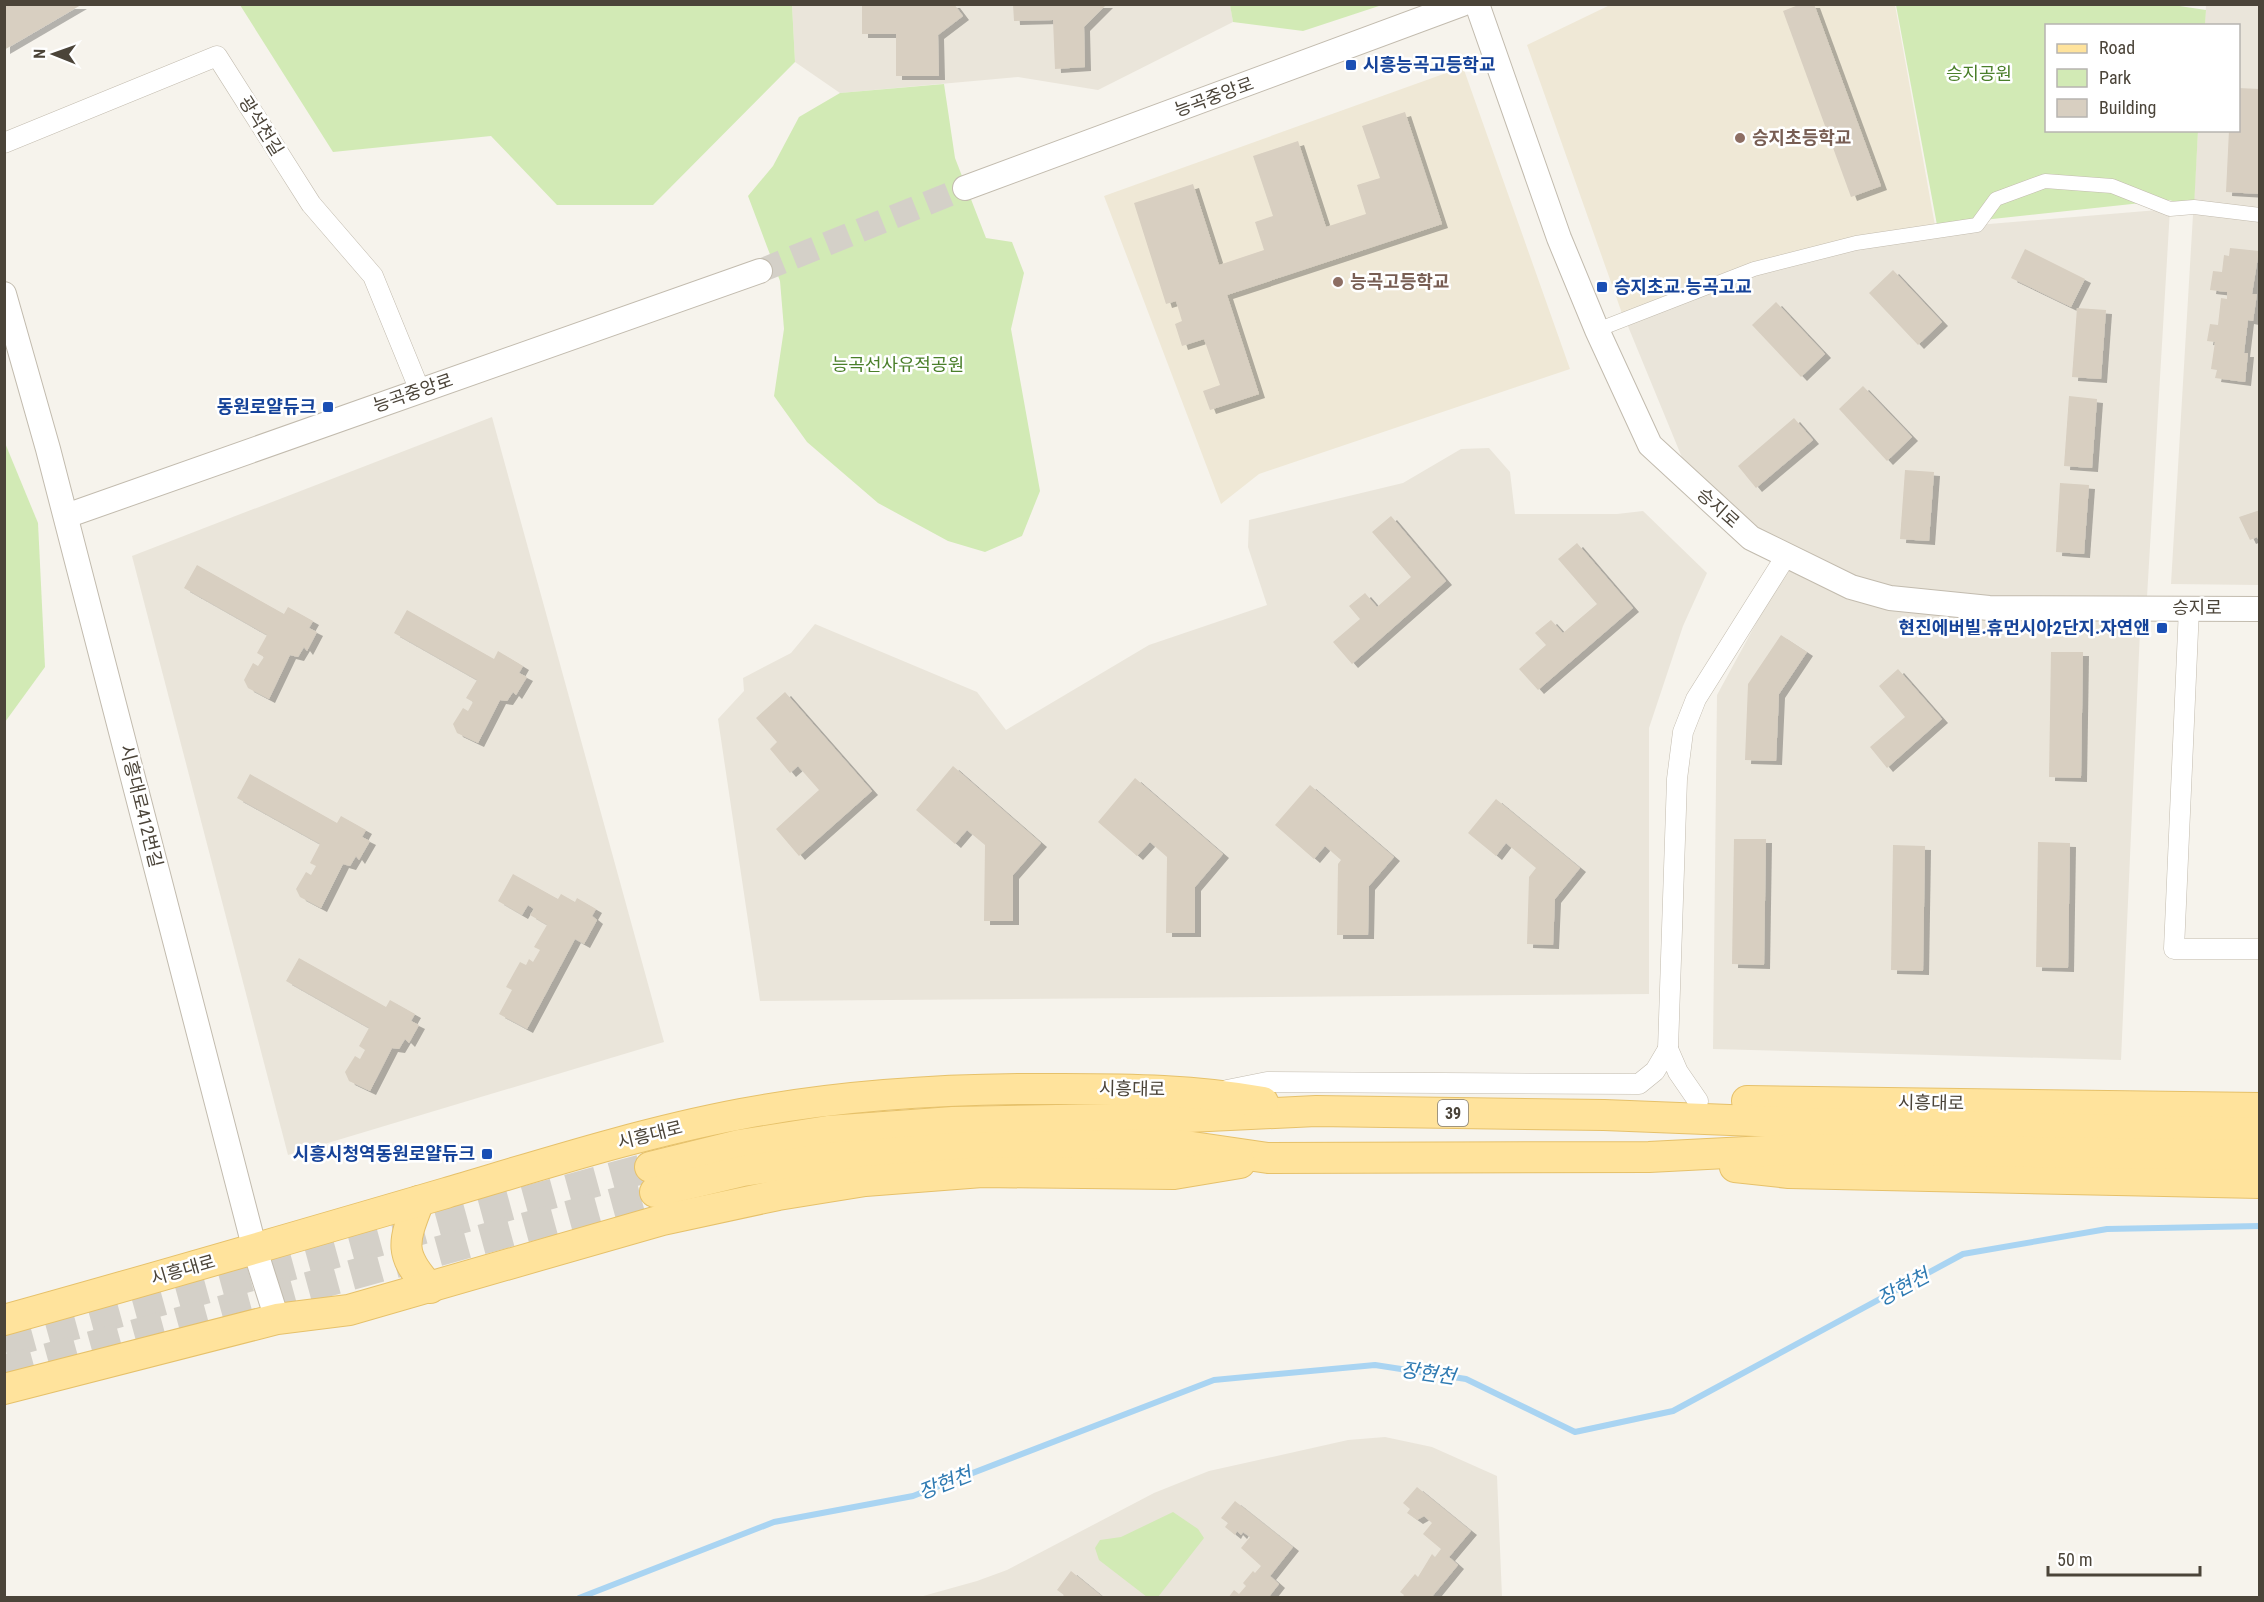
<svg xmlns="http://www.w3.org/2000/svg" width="2264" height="1602" font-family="'Roboto Condensed','Noto Sans KR',sans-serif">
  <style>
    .residential { fill: #eae5da }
    .education { fill: #efe8d6 }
    .green { fill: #d2eab5 }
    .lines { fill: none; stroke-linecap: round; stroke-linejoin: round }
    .stream { stroke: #a9d4f2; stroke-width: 6 }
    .building { fill: #d8cfc1; filter: url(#shadow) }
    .tertiary-tunnel { stroke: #d4d0c8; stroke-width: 24; stroke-dasharray: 24 12; stroke-linecap: butt }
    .primary-tunnel { stroke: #d4d0c8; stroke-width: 30; stroke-dasharray: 30 15; stroke-linecap: butt }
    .pedestrian-casing { stroke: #c2bbae; stroke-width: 15 }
    .minor-casing { stroke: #c2bbae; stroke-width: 21 }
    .tertiary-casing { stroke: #c2bbae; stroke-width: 26 }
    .primary-casing { stroke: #e6c16a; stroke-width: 32 }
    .pedestrian { stroke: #fff; stroke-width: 14 }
    .minor { stroke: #fff; stroke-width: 20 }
    .tertiary { stroke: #fff; stroke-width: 24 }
    .primary { stroke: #ffe39c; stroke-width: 30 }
    .transit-dot { fill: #1a4fb4; stroke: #fff; stroke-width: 2 }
    .education-dot { fill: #8d6e63; stroke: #fff; stroke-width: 2 }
    .labels { text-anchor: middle; stroke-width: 5; stroke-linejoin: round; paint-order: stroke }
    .shield { fill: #fff; stroke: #817c74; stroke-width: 1.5 }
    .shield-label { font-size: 16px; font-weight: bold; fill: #4b4439 }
    .transit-label { font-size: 18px; font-weight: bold; fill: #164399; stroke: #fff; text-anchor: end }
    .park-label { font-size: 18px; fill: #4a7f2a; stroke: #fff }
    .street-label { font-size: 18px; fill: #4b4439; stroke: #fff }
    .education-label { font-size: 18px; font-weight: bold; fill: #785e54; stroke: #fff; text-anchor: start }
    .water-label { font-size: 20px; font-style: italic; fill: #2e7ab2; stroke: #fff }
  </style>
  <defs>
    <filter id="shadow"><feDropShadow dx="6" dy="4" stdDeviation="0" flood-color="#0004"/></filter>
  </defs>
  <rect width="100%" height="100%" fill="#f6f3ec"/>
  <g class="residential">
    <path d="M 1230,4 L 1233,22 L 1098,90 L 1018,77 L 840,93 L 795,62 L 792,5 Z"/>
    <path d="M 2206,5 L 2259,5 L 2259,585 L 2171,584 L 2198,131 L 2238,130 L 2238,26 L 2205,25 Z"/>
    <path d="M 2170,209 L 2147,597 L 1890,598 L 2141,608 L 2121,1060 L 1713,1049 L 1717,695 L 1772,594 L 1796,561 L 1821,561 L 1757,527 L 1683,460 L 1625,319 L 1754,269 L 1977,225 Z"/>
    <path d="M 492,417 L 664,1042 L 288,1155 L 132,556 Z"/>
    <path d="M 1489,448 L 1510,472 L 1515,514 L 1617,514 L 1643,511 L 1707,573 L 1683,626 L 1649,728 L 1649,994 L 760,1001 L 718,719 L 744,691 L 743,678 L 791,653 L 815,624 L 977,692 L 1006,730 L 1149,645 L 1267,605 L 1248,547 L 1249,520 L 1403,483 L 1461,449 Z"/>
    <path d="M 1385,1437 L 1432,1447 L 1497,1476 L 1502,1597 L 916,1598 L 977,1581 L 1007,1570 L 1154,1493 L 1209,1471 L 1348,1440 Z"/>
  </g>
  <g class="education">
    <path d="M 1610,5 L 1895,5 L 1936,231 L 1754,269 L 1624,319 L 1527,45 Z"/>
    <path d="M 1463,67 L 1570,369 L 1259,474 L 1221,504 L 1104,196 Z"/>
  </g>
  <g class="green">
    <path d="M 2166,4 L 2206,10 L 2205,25 L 2046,26 L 2046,130 L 2198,131 L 2194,207 L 2169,200 L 1937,225 L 1896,5 Z"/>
    <path d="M 240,5 L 792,5 L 795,62 L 653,205 L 557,205 L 491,136 L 333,152 Z"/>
    <path d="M 1230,5 L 1230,4 L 1382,5 L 1303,31 L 1233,22 Z"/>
    <path d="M 944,84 L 955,158 L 986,238 L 1012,242 L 1024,273 L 1011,329 L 1040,491 L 1022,536 L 985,552 L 948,541 L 878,503 L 807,442 L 774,396 L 784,329 L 780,281 L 748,196 L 773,166 L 799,117 L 840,93 Z"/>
    <path d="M 5,443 L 38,523 L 45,667 L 5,722 Z"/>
    <path d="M 1173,1512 L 1198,1529 L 1204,1538 L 1158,1597 L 1147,1597 L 1099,1560 L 1095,1548 L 1100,1540 L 1121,1537 Z"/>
  </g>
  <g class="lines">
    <path class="stream" d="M 579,1598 L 774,1522 L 913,1496 L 1214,1380 L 1375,1365 L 1466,1379 L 1575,1432 L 1673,1411 L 1963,1254 L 2107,1229 L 2260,1226"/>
  </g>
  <g class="building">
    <path d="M 862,4 L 954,4 L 963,16 L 938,35 L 939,76 L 896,76 L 896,34 L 862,34 Z"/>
    <path d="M 1013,4 L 1107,4 L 1084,27 L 1085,67 L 1055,69 L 1053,20 L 1014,21 Z"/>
    <path d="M 1801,4 L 1814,4 L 1881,186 L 1851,197 L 1783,11 Z"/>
    <path d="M 4,5 L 81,5 L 4,50 Z"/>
    <path d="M 2238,88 L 2260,89 L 2260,194 L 2226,192 L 2229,130 L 2238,130 Z"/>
    <path d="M 1405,112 L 1442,224 L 1227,295 L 1259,394 L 1210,410 L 1203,391 L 1220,385 L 1204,339 L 1182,346 L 1175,324 L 1182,321 L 1176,301 L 1166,304 L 1134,203 L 1193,184 L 1219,265 L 1264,250 L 1255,222 L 1273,216 L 1253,156 L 1298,141 L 1326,227 L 1366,214 L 1357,185 L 1380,178 L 1362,126 Z"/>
    <path d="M 2230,248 L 2259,251 L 2252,294 L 2257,294 L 2253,321 L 2248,320 L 2244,353 L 2248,353 L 2245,382 L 2215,378 L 2217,370 L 2211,369 L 2215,342 L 2207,341 L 2210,324 L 2218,325 L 2221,298 L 2227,299 L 2227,292 L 2210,290 L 2213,271 L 2222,272 L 2224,255 L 2229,256 Z"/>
    <path d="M 2025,249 L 2085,279 L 2071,307 L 2011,278 Z"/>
    <path d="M 1893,270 L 1942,322 L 1918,345 L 1869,293 Z"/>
    <path d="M 1776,302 L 1825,354 L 1801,377 L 1752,325 Z"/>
    <path d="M 2077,308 L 2106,310 L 2101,379 L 2072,377 Z"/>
    <path d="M 1863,386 L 1912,437 L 1887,461 L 1839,409 Z"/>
    <path d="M 2069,396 L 2097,399 L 2092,468 L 2064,466 Z"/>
    <path d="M 1794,418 L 1813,440 L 1756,488 L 1738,466 Z"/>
    <path d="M 1905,470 L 1934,472 L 1929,541 L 1900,539 Z"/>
    <path d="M 2060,483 L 2089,485 L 2084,554 L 2056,552 Z"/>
    <path d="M 2260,510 L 2260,542 L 2257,537 L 2250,540 L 2239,517 Z"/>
    <path d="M 1391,516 L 1446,581 L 1352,664 L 1333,642 L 1360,619 L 1349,606 L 1365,593 L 1377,607 L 1411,577 L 1372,532 Z"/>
    <path d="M 1577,543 L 1633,608 L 1538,690 L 1519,669 L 1546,645 L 1535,633 L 1551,620 L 1563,633 L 1597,604 L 1558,559 Z"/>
    <path d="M 197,565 L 284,614 L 288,607 L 313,621 L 309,628 L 317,632 L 307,651 L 304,647 L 298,657 L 290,655 L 269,699 L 248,688 L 244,680 L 253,663 L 258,666 L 264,657 L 257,653 L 267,635 L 184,588 Z"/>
    <path d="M 407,610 L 494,659 L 498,651 L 523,666 L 519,673 L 527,677 L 516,695 L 513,692 L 507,701 L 500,700 L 478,743 L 457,733 L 453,724 L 463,708 L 468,711 L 473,702 L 466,698 L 477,680 L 394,633 Z"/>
    <path d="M 1781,635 L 1807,652 L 1779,694 L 1776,761 L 1745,760 L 1748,684 Z"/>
    <path d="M 2051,652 L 2083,652 L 2081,778 L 2049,777 Z"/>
    <path d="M 1898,669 L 1942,719 L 1887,768 L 1870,747 L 1905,717 L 1879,686 Z"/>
    <path d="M 785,692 L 872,791 L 799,856 L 776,829 L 819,790 L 798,766 L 790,773 L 770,749 L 777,742 L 756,718 Z"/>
    <path d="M 953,766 L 1041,843 L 1013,875 L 1013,921 L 984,921 L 985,845 L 967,830 L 955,844 L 916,810 Z"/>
    <path d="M 250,774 L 337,823 L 341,816 L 366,830 L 362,837 L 370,841 L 359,860 L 356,856 L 350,866 L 343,864 L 321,908 L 300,897 L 296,889 L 306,872 L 311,875 L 316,866 L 310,863 L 320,844 L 237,798 Z"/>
    <path d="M 1135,778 L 1223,854 L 1195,887 L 1195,933 L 1166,933 L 1167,857 L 1150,842 L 1137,856 L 1098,822 Z"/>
    <path d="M 1310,785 L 1394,857 L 1369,886 L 1368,935 L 1337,935 L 1338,864 L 1341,860 L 1325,846 L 1314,859 L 1275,825 Z"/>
    <path d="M 1496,799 L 1580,868 L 1555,899 L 1553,945 L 1527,944 L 1529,877 L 1536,868 L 1506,843 L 1496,856 L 1468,833 Z"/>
    <path d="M 1734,839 L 1766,839 L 1764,965 L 1732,964 Z"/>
    <path d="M 2038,842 L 2070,843 L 2068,968 L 2036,967 Z"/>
    <path d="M 1893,845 L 1925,846 L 1923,971 L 1891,970 Z"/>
    <path d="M 513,874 L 558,899 L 561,894 L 575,902 L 577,898 L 596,909 L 592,916 L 597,920 L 584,944 L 575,939 L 527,1029 L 499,1014 L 512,990 L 506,987 L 520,962 L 526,965 L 529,959 L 533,962 L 540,950 L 534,947 L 547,925 L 530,915 L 534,909 L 528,905 L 522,915 L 498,901 Z"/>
    <path d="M 299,958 L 386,1007 L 390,1000 L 415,1014 L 411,1021 L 419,1025 L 409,1043 L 405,1039 L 399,1049 L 392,1048 L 370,1091 L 349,1081 L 345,1072 L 355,1056 L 360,1059 L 365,1050 L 359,1046 L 369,1028 L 286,981 Z"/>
    <path d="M 1417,1487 L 1471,1531 L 1449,1557 L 1458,1565 L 1431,1598 L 1402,1598 L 1404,1595 L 1400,1592 L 1415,1574 L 1418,1577 L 1432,1554 L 1435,1557 L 1441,1549 L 1423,1534 L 1432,1523 L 1424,1516 L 1417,1520 L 1407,1513 L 1410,1509 L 1403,1503 Z"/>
    <path d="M 1235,1501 L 1293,1547 L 1270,1576 L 1279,1584 L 1268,1598 L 1228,1598 L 1234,1590 L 1239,1594 L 1246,1586 L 1243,1583 L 1253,1571 L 1255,1573 L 1261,1566 L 1241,1548 L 1250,1537 L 1243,1532 L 1241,1535 L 1237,1531 L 1235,1535 L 1225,1527 L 1228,1523 L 1221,1518 Z"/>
    <path d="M 1071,1571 L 1104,1598 L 1061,1598 L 1064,1595 L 1057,1590 Z"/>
  </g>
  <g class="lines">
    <path class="tertiary-tunnel" d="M 760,271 L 965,188"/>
    <g class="primary-tunnel">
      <path d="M 4,1344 L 650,1167"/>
      <path d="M 4,1370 L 655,1192"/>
    </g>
    <g class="pedestrian-casing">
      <path id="pedestrian" d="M 1597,330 L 1754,269 L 1856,243 L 1977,225 L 1996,199 L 2045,181 L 2112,186 L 2170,209 L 2194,207 L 2260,215"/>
    </g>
    <g class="minor-casing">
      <g id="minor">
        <path d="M 4,143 L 217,56 L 311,204 L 373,276 L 420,391"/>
        <path d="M 2189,608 L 2174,949 L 2260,949"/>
        <path d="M 1668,1049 L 1677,779 L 1683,732 L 1696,699 L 1786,556"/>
        <path d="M 1227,1090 L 1267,1082 L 1639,1084 L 1655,1071 L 1668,1049 L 1678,1072 L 1698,1101"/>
      </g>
    </g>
    <g class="tertiary-casing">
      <g id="tertiary">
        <path d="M 1477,4 L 1559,238 L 1597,330 L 1650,445 L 1751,538 L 1851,587 L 1890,598 L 1989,608 L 2260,609"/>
        <path d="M 965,188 L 1462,4"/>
        <path d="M 4,294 L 48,449 L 255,1250 L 277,1319"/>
        <path d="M 66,516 L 760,271"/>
      </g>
    </g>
    <g class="primary-casing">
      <g id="primary">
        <path d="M 1747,1101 L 2260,1108"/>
        <path d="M 650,1167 L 739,1145 L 828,1131 L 953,1122 L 1167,1118 L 1316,1111 L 1604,1115 L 1806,1123 L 2260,1133"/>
        <path d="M 1735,1167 L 1789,1173 L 2260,1183"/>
        <path d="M 655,1192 L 743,1171 L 830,1158 L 954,1148 L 1172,1144 L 1268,1158 L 1649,1157 L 1805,1149 L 2260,1155"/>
        <path d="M 419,1201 C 403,1242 398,1254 430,1288"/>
        <path d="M 4,1320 C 152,1279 299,1236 446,1193 C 544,1164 641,1133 741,1114 C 846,1094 955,1088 1063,1089 C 1131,1089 1196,1090 1263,1102"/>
        <path d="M 4,1389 L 277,1319 L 349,1310 L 662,1220 L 778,1195 L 865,1181 L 982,1172 L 1174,1174 L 1240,1163"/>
      </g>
    </g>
    <use href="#pedestrian" class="pedestrian"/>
    <use href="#minor" class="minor"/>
    <use href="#tertiary" class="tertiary"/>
    <use href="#primary" class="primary"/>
  </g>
  <g class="transit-dot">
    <rect x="1345" y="59" width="12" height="12" rx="3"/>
    <rect x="1596" y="281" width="12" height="12" rx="3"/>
    <rect x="322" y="401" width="12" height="12" rx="3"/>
    <rect x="2156" y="622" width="12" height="12" rx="3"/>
    <rect x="481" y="1148" width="12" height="12" rx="3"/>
  </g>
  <g class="education-dot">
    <circle cx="1740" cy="138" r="6"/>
    <circle cx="1338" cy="282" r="6"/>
  </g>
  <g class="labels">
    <rect class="shield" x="1438" y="1100" width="30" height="26" rx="4.5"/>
    <g class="shield-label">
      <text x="1453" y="1119">39</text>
    </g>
    <g class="transit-label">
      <text x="1363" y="71" text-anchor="start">시흥능곡고등학교</text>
      <text x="1614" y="293" text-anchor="start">승지초교.능곡고교</text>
      <text x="316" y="413">동원로얄듀크</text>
      <text x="2150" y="634">현진에버빌.휴먼시아2단지.자연앤</text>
      <text x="475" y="1160">시흥시청역동원로얄듀크</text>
    </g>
    <g class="park-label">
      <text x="1979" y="80">승지공원</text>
      <text x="898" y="371">능곡선사유적공원</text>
    </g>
    <g class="street-label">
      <text transform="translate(1214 97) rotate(-20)" y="6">능곡중앙로</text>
      <text transform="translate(261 126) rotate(58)" y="6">광석천길</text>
      <text transform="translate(413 393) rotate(-19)" y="6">능곡중앙로</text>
      <text transform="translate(1718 508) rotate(42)" y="6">승지로</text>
      <text x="2197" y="614">승지로</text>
      <text transform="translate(141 806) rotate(76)" y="6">시흥대로412번길</text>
      <text transform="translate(1132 1089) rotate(1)" y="6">시흥대로</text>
      <text transform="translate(1931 1103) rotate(1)" y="6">시흥대로</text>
      <text transform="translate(650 1135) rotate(-14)" y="6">시흥대로</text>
      <text transform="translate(183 1270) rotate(-16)" y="6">시흥대로</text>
    </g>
    <g class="education-label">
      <text x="1752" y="144">승지초등학교</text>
      <text x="1350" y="288">능곡고등학교</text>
    </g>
    <g class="water-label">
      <text transform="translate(1903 1287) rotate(-28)" y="7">장현천</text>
      <text transform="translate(1428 1373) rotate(8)" y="7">장현천</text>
      <text transform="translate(945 1483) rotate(-21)" y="7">장현천</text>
    </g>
  </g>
  <rect width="2264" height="1602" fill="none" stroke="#4b4439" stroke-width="12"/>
  <rect x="2045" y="24" width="195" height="108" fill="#ffffff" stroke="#b7b4b0" stroke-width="1.5"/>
  <rect x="2057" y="44" width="30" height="9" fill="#ffe39c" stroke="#b7b4b0" stroke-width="1.5"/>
  <text x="2099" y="54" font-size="18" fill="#4b4439">Road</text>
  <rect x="2057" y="69" width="30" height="18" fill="#d2eab5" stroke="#b7b4b0" stroke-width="1.5"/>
  <text x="2099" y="84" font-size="18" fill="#4b4439">Park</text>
  <rect x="2057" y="99" width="30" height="18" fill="#d8cfc1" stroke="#b7b4b0" stroke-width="1.5"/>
  <text x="2099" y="114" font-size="18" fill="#4b4439">Building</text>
  <g transform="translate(54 54) rotate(271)" stroke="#ffffff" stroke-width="4.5" paint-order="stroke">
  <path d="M0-4.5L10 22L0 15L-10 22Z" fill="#4b4439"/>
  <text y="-9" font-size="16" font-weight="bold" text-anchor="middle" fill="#4b4439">N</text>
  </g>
  <path d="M2048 1566v9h152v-9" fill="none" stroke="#4b4439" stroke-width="3"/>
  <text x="2057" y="1566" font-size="18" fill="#4b4439" stroke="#ffffff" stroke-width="4.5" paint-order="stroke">50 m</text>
</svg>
